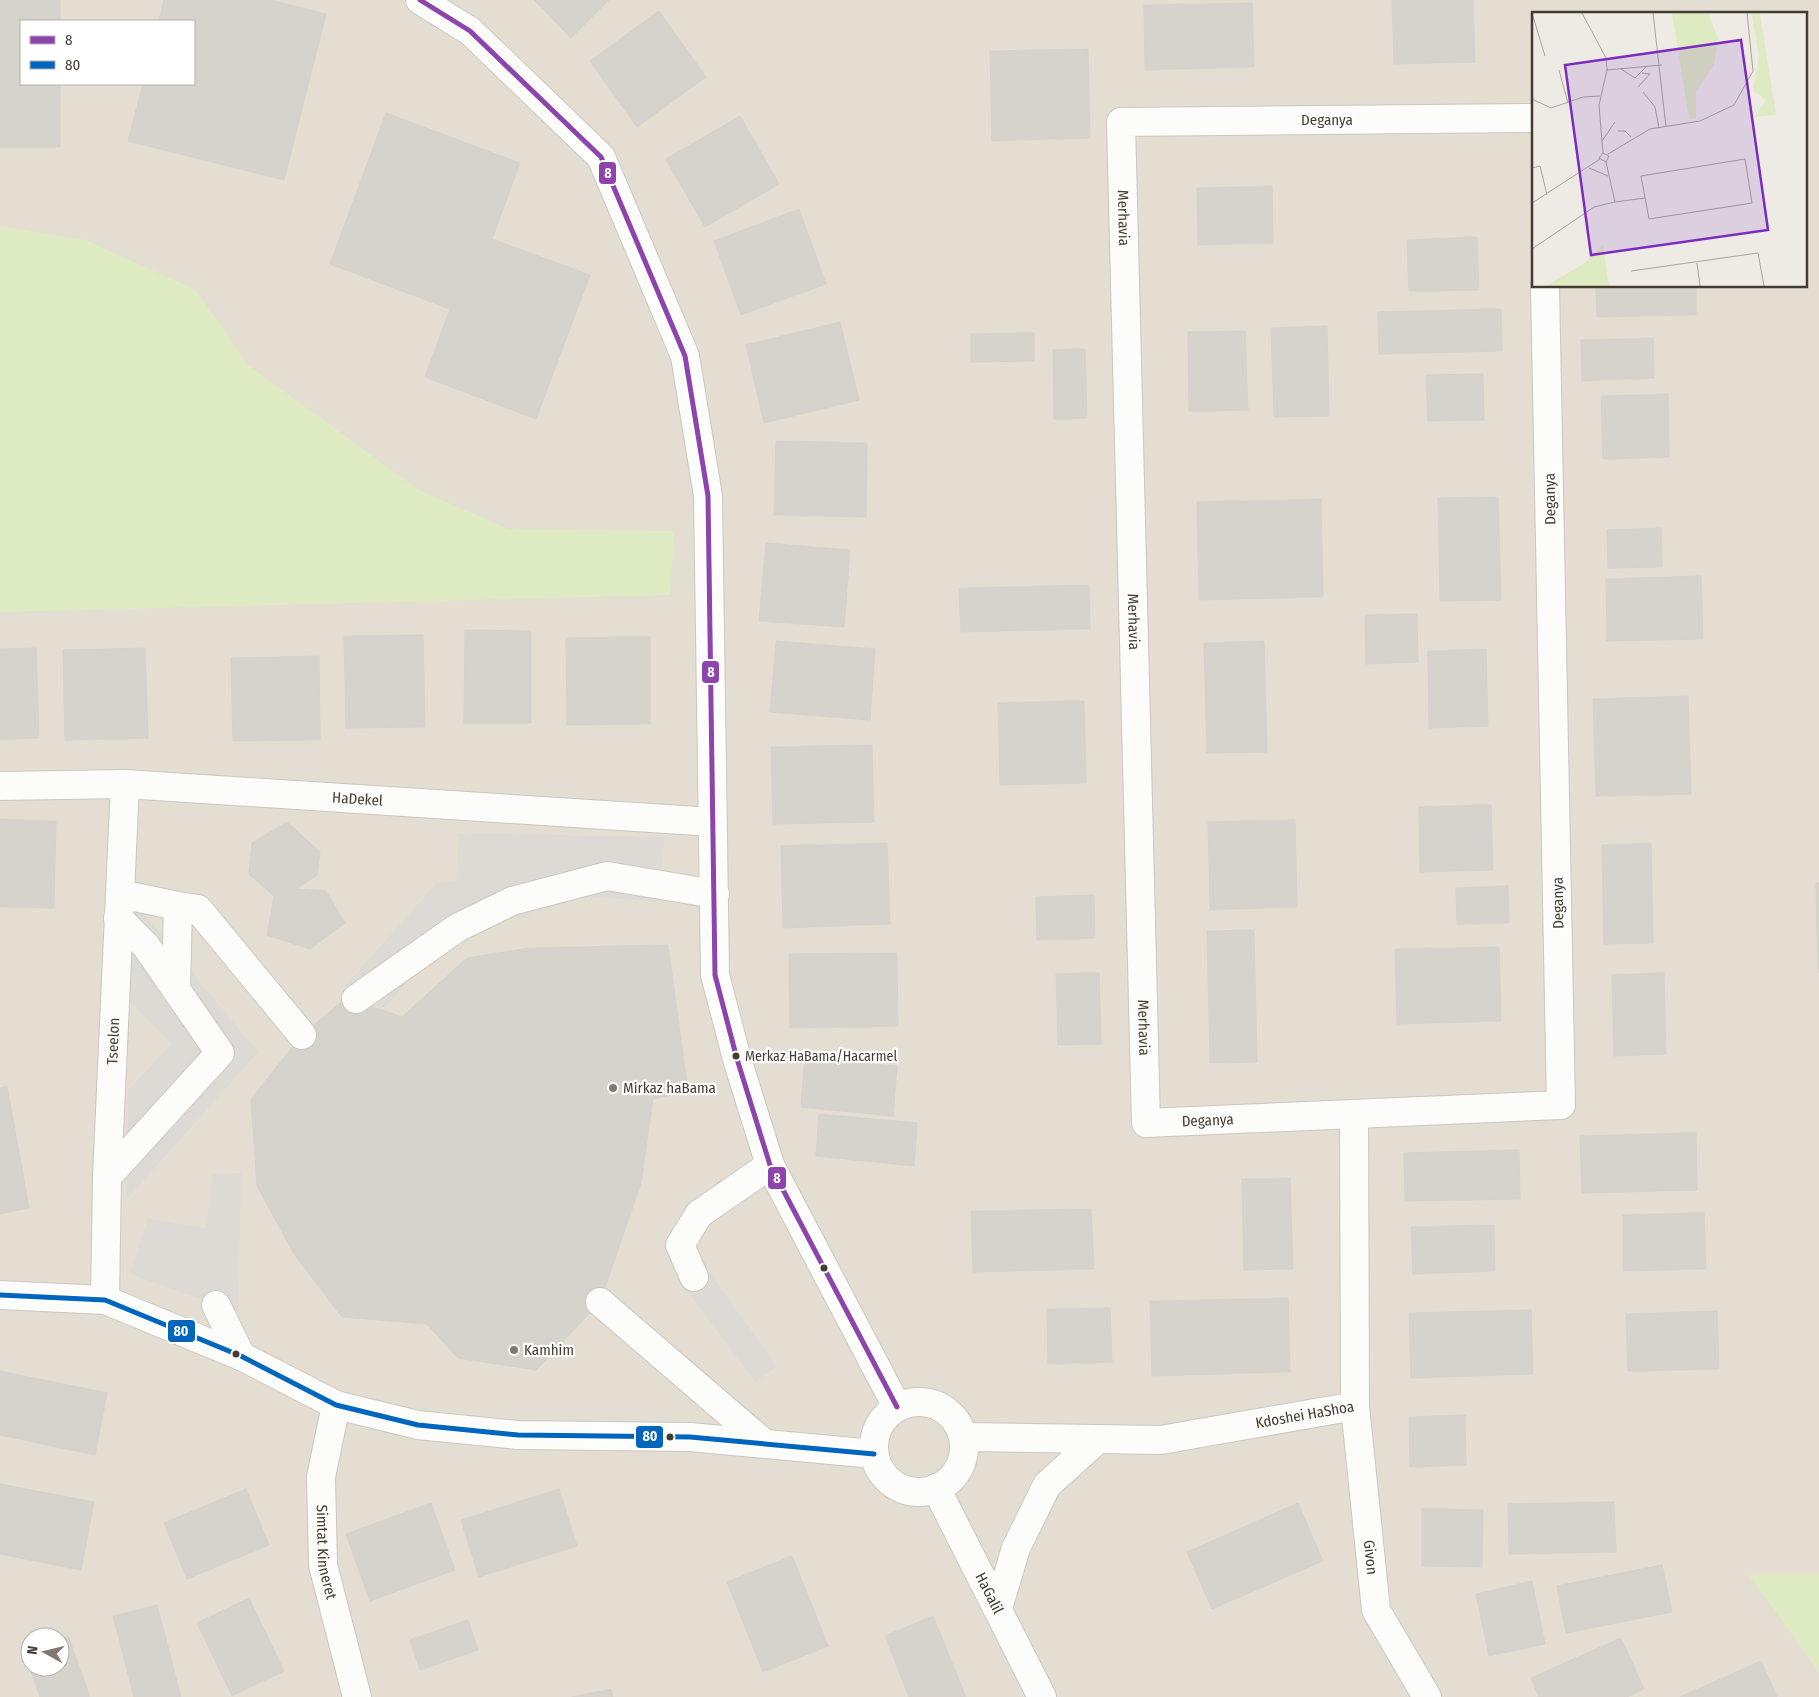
<svg xmlns="http://www.w3.org/2000/svg" width="1819" height="1697" font-family="'Fira Sans Condensed',sans-serif">
  <style>
    .residential { fill: #e3ddd2; fill-rule: evenodd }
    .green { fill: #deebc2 }
    .parking { fill: #dddad6 }
    .building { fill: #d6d2cc; stroke: #d6d2cb }
    .lines { fill: none; stroke-linecap: round; stroke-linejoin: round }
    .minor-casing { stroke: #cbc7c1; stroke-width: 30 }
    .minor { stroke: #fcfcfb; stroke-width: 28 }
    .bus-1-casing { stroke: #fff; stroke-width: 9 }
    .bus-2-casing { stroke: #fff; stroke-width: 9 }
    .bus-1 { stroke: #8e44ad; stroke-width: 5 }
    .bus-2 { stroke: #0065bd; stroke-width: 5 }
    .bus-dot { fill: #443c32; stroke: #fff; stroke-width: 2 }
    .poi-dot { fill: #807971; stroke: #fff; stroke-width: 2 }
    .labels { text-anchor: middle; stroke-width: 4.5; stroke-linejoin: round; paint-order: stroke }
    .bus-label { font-size: 14px; fill: #443c32; stroke: #fff; text-anchor: start }
    .street-label { font-size: 15px; fill: #443c32; stroke: #fff }
    .poi-label { font-size: 15px; fill: #443c32; stroke: #fff; text-anchor: start }
    .inset-road { fill: none; stroke: #aaa59d; stroke-width: 1 }
    .view { fill: #7b2cbf; fill-opacity: 0.15; stroke: #7b2cbf; stroke-width: 2.5 }
    .inset-edge { fill: none; stroke: #443c32; stroke-width: 2.5 }
    .line-badge { stroke: #fff; stroke-width: 2 }
    .badge-label { font-size: 14px; text-anchor: middle; font-weight: bold; fill: #fff }
  </style>
  <rect width="100%" height="100%" fill="#eeebe5"/>
  <path class="residential" d="M 0,0 L 1819,0 L 1819,1697 L 0,1697 ZM 1533,14 L 1805,14 L 1805,286 L 1533,286 ZM 21,21 L 194,21 L 194,84 L 21,84 ZM 30,1637 L 60,1637 L 60,1667 L 30,1667 Z"/>
  <g class="green">
    <path d="M 0,226 L 85,240 L 196,290 L 248,365 L 419,490 L 509,529 L 674,531 L 670,595 L 0,612 Z"/>
    <path d="M 1749,1575 L 1819,1575 L 1819,1672 Z"/>
  </g>
  <g class="parking">
    <path d="M 459,833 L 665,837 L 657,901 L 530,894 L 528,918 L 465,915 L 385,1008 L 356,999 L 345,986 L 436,884 L 456,881 Z"/>
    <path d="M 132,900 L 258,1052 L 127,1199 L 128,1090 L 172,1044 L 130,1002 Z"/>
    <path d="M 241,1173 L 238,1312 L 130,1274 L 148,1218 L 206,1229 L 213,1174 Z"/>
    <path d="M 708,1271 L 777,1366 L 755,1382 L 684,1287 L 694,1277 Z"/>
  </g>
  <g class="building">
    <path d="M 0,0 L 60,0 L 60,21 L 21,21 L 21,84 L 60,84 L 60,147 L 0,147 Z"/>
    <path d="M 164,0 L 271,0 L 326,14 L 284,180 L 128,141 L 143,84 L 194,84 L 194,21 L 159,21 Z"/>
    <path d="M 534,0 L 609,0 L 571,38 Z"/>
    <path d="M 1392,0 L 1473,0 L 1475,62 L 1394,64 Z"/>
    <path d="M 1252,3 L 1254,67 L 1145,70 L 1144,5 Z"/>
    <path d="M 659,11 L 706,77 L 637,127 L 590,61 Z"/>
    <path d="M 1088,49 L 1090,138 L 992,141 L 990,51 Z"/>
    <path d="M 386,113 L 520,163 L 492,239 L 590,275 L 536,419 L 425,377 L 450,309 L 330,264 Z"/>
    <path d="M 740,116 L 779,184 L 705,227 L 666,159 Z"/>
    <path d="M 1272,186 L 1273,243 L 1198,245 L 1197,188 Z"/>
    <path d="M 799,209 L 826,284 L 741,315 L 714,241 Z"/>
    <path d="M 1477,237 L 1479,290 L 1409,291 L 1407,240 Z"/>
    <path d="M 1596,286 L 1696,286 L 1696,315 L 1597,317 Z"/>
    <path d="M 1501,309 L 1502,351 L 1379,354 L 1378,312 Z"/>
    <path d="M 840,322 L 859,400 L 764,423 L 746,345 Z"/>
    <path d="M 1327,326 L 1329,416 L 1274,417 L 1271,328 Z"/>
    <path d="M 1245,331 L 1248,410 L 1189,411 L 1188,332 Z"/>
    <path d="M 1034,333 L 1034,361 L 971,362 L 971,334 Z"/>
    <path d="M 1653,338 L 1654,378 L 1582,381 L 1581,340 Z"/>
    <path d="M 1085,349 L 1087,418 L 1054,419 L 1053,350 Z"/>
    <path d="M 1483,374 L 1484,420 L 1428,421 L 1426,375 Z"/>
    <path d="M 1668,394 L 1669,457 L 1603,459 L 1601,396 Z"/>
    <path d="M 776,441 L 867,443 L 866,517 L 774,515 Z"/>
    <path d="M 1498,497 L 1501,600 L 1440,601 L 1438,498 Z"/>
    <path d="M 1321,499 L 1323,597 L 1199,600 L 1197,502 Z"/>
    <path d="M 1661,528 L 1662,567 L 1608,568 L 1607,530 Z"/>
    <path d="M 766,543 L 850,550 L 844,627 L 759,621 Z"/>
    <path d="M 1701,576 L 1703,639 L 1607,641 L 1606,579 Z"/>
    <path d="M 1089,585 L 1090,629 L 961,632 L 959,588 Z"/>
    <path d="M 1417,614 L 1418,662 L 1366,664 L 1365,615 Z"/>
    <path d="M 465,630 L 531,631 L 531,723 L 464,723 Z"/>
    <path d="M 423,635 L 425,727 L 346,728 L 344,636 Z"/>
    <path d="M 650,637 L 650,724 L 567,725 L 566,638 Z"/>
    <path d="M 776,641 L 875,649 L 870,720 L 770,712 Z"/>
    <path d="M 1264,641 L 1267,752 L 1207,753 L 1204,643 Z"/>
    <path d="M 36,648 L 39,738 L 0,739 L 0,649 Z"/>
    <path d="M 145,648 L 148,738 L 65,740 L 63,650 Z"/>
    <path d="M 1486,649 L 1488,726 L 1429,728 L 1428,651 Z"/>
    <path d="M 319,656 L 320,740 L 233,741 L 231,658 Z"/>
    <path d="M 1688,696 L 1691,794 L 1596,796 L 1593,699 Z"/>
    <path d="M 1084,701 L 1086,783 L 1000,785 L 998,703 Z"/>
    <path d="M 872,745 L 874,822 L 773,824 L 771,747 Z"/>
    <path d="M 1491,805 L 1493,870 L 1420,872 L 1419,807 Z"/>
    <path d="M 0,819 L 56,821 L 54,908 L 0,907 Z"/>
    <path d="M 1295,820 L 1297,907 L 1210,910 L 1208,822 Z"/>
    <path d="M 287,822 L 320,852 L 317,875 L 296,889 L 326,891 L 345,923 L 310,949 L 267,935 L 274,896 L 249,874 L 252,843 Z"/>
    <path d="M 887,843 L 890,924 L 783,928 L 781,846 Z"/>
    <path d="M 1651,843 L 1653,943 L 1604,944 L 1602,845 Z"/>
    <path d="M 1816,883 L 1819,883 L 1819,972 L 1818,972 Z"/>
    <path d="M 1508,886 L 1509,923 L 1457,924 L 1456,888 Z"/>
    <path d="M 1094,895 L 1095,938 L 1037,940 L 1036,897 Z"/>
    <path d="M 1254,930 L 1257,1062 L 1210,1063 L 1207,931 Z"/>
    <path d="M 668,945 L 688,1091 L 653,1099 L 641,1183 L 600,1302 L 536,1370 L 458,1358 L 427,1324 L 342,1317 L 294,1254 L 257,1186 L 251,1099 L 302,1035 L 346,998 L 402,1017 L 467,958 L 529,948 Z"/>
    <path d="M 1499,947 L 1501,1021 L 1397,1024 L 1395,949 Z"/>
    <path d="M 897,953 L 898,1026 L 790,1028 L 789,954 Z"/>
    <path d="M 1099,973 L 1101,1044 L 1058,1045 L 1056,974 Z"/>
    <path d="M 1664,973 L 1666,1054 L 1614,1056 L 1612,975 Z"/>
    <path d="M 805,1058 L 897,1066 L 893,1116 L 801,1107 Z"/>
    <path d="M 7,1086 L 29,1208 L 0,1214 L 0,1088 Z"/>
    <path d="M 819,1114 L 917,1123 L 914,1166 L 816,1156 Z"/>
    <path d="M 1696,1133 L 1697,1190 L 1582,1193 L 1580,1136 Z"/>
    <path d="M 1519,1150 L 1520,1199 L 1405,1201 L 1404,1153 Z"/>
    <path d="M 1290,1178 L 1293,1269 L 1244,1270 L 1242,1179 Z"/>
    <path d="M 1091,1209 L 1094,1269 L 973,1272 L 971,1211 Z"/>
    <path d="M 1704,1213 L 1706,1269 L 1623,1271 L 1623,1215 Z"/>
    <path d="M 1494,1225 L 1495,1271 L 1413,1274 L 1411,1227 Z"/>
    <path d="M 1288,1298 L 1290,1372 L 1152,1376 L 1150,1301 Z"/>
    <path d="M 1110,1308 L 1112,1362 L 1048,1364 L 1047,1309 Z"/>
    <path d="M 1531,1310 L 1533,1374 L 1411,1378 L 1409,1313 Z"/>
    <path d="M 1717,1311 L 1719,1369 L 1628,1371 L 1626,1314 Z"/>
    <path d="M 0,1371 L 107,1393 L 95,1455 L 0,1435 Z"/>
    <path d="M 1465,1415 L 1466,1465 L 1410,1467 L 1409,1417 Z"/>
    <path d="M 0,1484 L 94,1502 L 81,1570 L 0,1554 Z"/>
    <path d="M 246,1489 L 269,1545 L 187,1579 L 164,1523 Z"/>
    <path d="M 559,1489 L 577,1546 L 479,1577 L 461,1520 Z"/>
    <path d="M 1614,1502 L 1616,1552 L 1509,1554 L 1508,1504 Z"/>
    <path d="M 431,1503 L 455,1570 L 370,1601 L 346,1534 Z"/>
    <path d="M 1298,1503 L 1323,1561 L 1212,1609 L 1187,1552 Z"/>
    <path d="M 1422,1509 L 1483,1510 L 1482,1567 L 1422,1566 Z"/>
    <path d="M 792,1556 L 828,1646 L 763,1672 L 727,1582 Z"/>
    <path d="M 1662,1565 L 1672,1612 L 1566,1633 L 1557,1586 Z"/>
    <path d="M 1532,1581 L 1545,1644 L 1489,1656 L 1476,1594 Z"/>
    <path d="M 249,1598 L 284,1671 L 232,1696 L 197,1623 Z"/>
    <path d="M 157,1605 L 181,1697 L 134,1697 L 113,1616 Z"/>
    <path d="M 933,1616 L 966,1697 L 909,1697 L 885,1636 Z"/>
    <path d="M 468,1620 L 478,1650 L 420,1670 L 410,1640 Z"/>
    <path d="M 68,1636 L 90,1697 L 40,1697 L 24,1651 L 30,1649 L 30,1667 L 60,1667 L 60,1639 Z"/>
    <path d="M 1621,1638 L 1644,1689 L 1627,1697 L 1539,1697 L 1531,1678 Z"/>
    <path d="M 1761,1661 L 1777,1697 L 1680,1697 Z"/>
    <path d="M 611,1689 L 613,1697 L 572,1697 Z"/>
  </g>
  <g class="lines">
    <g class="minor-casing">
      <g id="minor">
        <path d="M 420,0 L 470,31 L 601,157 L 685,356 L 708,496 L 715,975 L 737,1059 L 770,1165 L 897,1407"/>
        <path id="s1" d="M 1533,118 L 1121,122 L 1146,1123 L 1561,1105 L 1545,286"/>
        <path id="s2" d="M 0,786 L 125,784 L 713,822"/>
        <path d="M 120,894 L 178,906"/>
        <path d="M 176,990 L 178,906 L 198,909 L 302,1035"/>
        <path d="M 356,999 L 457,928 L 512,901 L 607,876 L 715,894"/>
        <path d="M 107,1177 L 220,1053 L 146,946 L 118,918"/>
        <path d="M 694,1277 L 680,1245 L 699,1214 L 770,1165"/>
        <path d="M 0,1295 L 105,1300 L 241,1356 L 336,1405 L 418,1425 L 518,1435 L 690,1437 L 874,1454"/>
        <path id="s3" d="M 105,1300 L 107,1177 L 125,784"/>
        <path d="M 600,1302 L 765,1444"/>
        <path d="M 216,1305 L 241,1356"/>
        <circle cx="919" cy="1447" r="45"/>
        <path id="s4" d="M 336,1405 L 321,1477 L 323,1565 L 357,1697"/>
        <path id="s5" d="M 1355,1406 L 1376,1610 L 1427,1697"/>
        <path id="s6" d="M 963,1437 L 1161,1440 L 1355,1406 L 1354,1114"/>
        <path id="s7" d="M 936,1488 L 1042,1697"/>
        <path d="M 998,1608 L 1016,1548 L 1047,1485 L 1098,1439"/>
      </g>
    </g>
    <use href="#minor" class="minor"/>
    <g class="bus-1-casing">
      <path id="bus-1" d="M 420,0 L 470,31 L 601,157 L 685,356 L 708,496 L 715,975 L 737,1059 L 770,1165 L 897,1407"/>
    </g>
    <g class="bus-2-casing">
      <path id="bus-2" d="M 0,1295 L 105,1300 L 241,1356 L 336,1405 L 418,1425 L 518,1435 L 690,1437 L 874,1454"/>
    </g>
    <use href="#bus-1" class="bus-1"/>
    <use href="#bus-2" class="bus-2"/>
  </g>
  <g class="bus-dot">
    <circle cx="736" cy="1056" r="4.5"/>
    <circle cx="824" cy="1268" r="4.5"/>
    <circle cx="236" cy="1354" r="4.5"/>
    <circle cx="670" cy="1437" r="4.5"/>
  </g>
  <g class="poi-dot">
    <circle cx="613" cy="1088" r="5"/>
    <circle cx="514" cy="1350" r="5"/>
  </g>
  <g class="labels">
    <g class="bus-label">
      <text x="745" y="1061">Merkaz HaBama/Hacarmel</text>
    </g>
    <g class="street-label">
      <text x="1327" y="125">Deganya</text>
      <text dy="5" stroke="none"><textPath href="#s1" startOffset="508">Merhavia</textPath></text>
      <text transform="translate(1550 499) rotate(-91)" y="5">Deganya</text>
      <text dy="5" stroke="none"><textPath href="#s1" startOffset="912">Merhavia</textPath></text>
      <text dy="5" stroke="none"><textPath href="#s2" startOffset="358">HaDekel</textPath></text>
      <text transform="translate(1558 903) rotate(-91)" y="5">Deganya</text>
      <text dy="5" stroke="none"><textPath href="#s1" startOffset="1318">Merhavia</textPath></text>
      <text dy="5" stroke="none"><textPath href="#s3" startOffset="259">Tseelon</textPath></text>
      <text dy="5" stroke="none"><textPath href="#s1" startOffset="1475">Deganya</textPath></text>
      <text dy="5" stroke="none"><textPath href="#s6" startOffset="344">Kdoshei HaShoa</textPath></text>
      <text dy="5" stroke="none"><textPath href="#s4" startOffset="149">Simtat Kinneret</textPath></text>
      <text dy="5" stroke="none"><textPath href="#s5" startOffset="152">Givon</textPath></text>
      <text dy="5" stroke="none"><textPath href="#s7" startOffset="118">HaGalil</textPath></text>
    </g>
    <g class="poi-label">
      <text x="623" y="1093">Mirkaz haBama</text>
      <text x="524" y="1355">Kamhim</text>
    </g>
  </g>
  <g transform="translate(1532 12)">
    <rect width="275" height="275" fill="#eeebe5"/>
    <path d="M 140,1 L 176,1 L 186,26 L 182,53 L 164,79 L 164,106 L 157,107 ZM 220,1 L 228,1 L 244,103 L 222,105 L 234,88 L 221,78 L 227,46 ZM 71,233 L 77,274 L 14,274 L 51,252 Z" fill="#deebc2"/>
    <path class="inset-road" d="M 0,1 L 13,44M 50,1 L 74,46 L 75,58 L 67,93 L 71,141 L 67,146 L 74,150 L 77,144 L 71,141M 121,1 L 134,115M 89,57 L 103,66 L 115,54M 27,58 L 36,91M 75,58 L 130,53M 106,75 L 118,62 L 110,61M 111,80 L 123,95 L 127,116M 0,87 L 19,96 L 51,85 L 68,84M 86,119 L 93,119 L 99,125M 70,129 L 83,110M 76,142 L 118,117 L 168,109 L 202,93 L 221,59 L 215,1M 213,147 L 220,191 L 117,207 L 109,164 ZM 74,150 L 83,190 L 113,186M 0,156 L 8,154 L 15,183M 57,156 L 76,164M 0,191 L 68,147M 0,237 L 62,195 L 83,190M 165,251 L 168,274M 99,259 L 226,241 L 232,274"/>
    <path class="view" d="M 209,28 L 236,218 L 59,243 L 33,53 Z"/>
    <rect width="275" height="275" class="inset-edge"/>
  </g>
  <g class="line-badge">
    <rect x="598" y="161" width="19" height="24" rx="5" fill="#8e44ad"/>
    <rect x="701" y="660" width="19" height="24" rx="5" fill="#8e44ad"/>
    <rect x="767" y="1166" width="20" height="24" rx="5" fill="#8e44ad"/>
    <rect x="167" y="1319" width="29" height="24" rx="5" fill="#0065bd"/>
    <rect x="635" y="1425" width="29" height="24" rx="5" fill="#0065bd"/>
  </g>
  <g class="badge-label">
    <text x="608" y="178">8</text>
    <text x="711" y="677">8</text>
    <text x="777" y="1183">8</text>
    <text x="181" y="1336">80</text>
    <text x="650" y="1441">80</text>
  </g>
  <rect x="20" y="20" width="175" height="65" fill="#ffffff" stroke="#b4b1ad"/>
  <rect x="30" y="36" width="25" height="8" fill="#8e44ad" stroke="#b4b1ad"/>
  <text x="65" y="45" font-size="15" fill="#443c32">8</text>
  <rect x="30" y="61" width="25" height="8" fill="#0065bd" stroke="#b4b1ad"/>
  <text x="65" y="70" font-size="15" fill="#443c32">80</text>
  <g transform="translate(45 1652) rotate(278)"><circle r="24" fill="#ffffff" stroke="#b4b1ad"/>
  <path d="M0-4L9 19L0 12L-9 19Z" fill="#807971"/>
  <text y="-8" font-size="14" font-weight="bold" text-anchor="middle" fill="#443c32">N</text>
  </g>
</svg>
